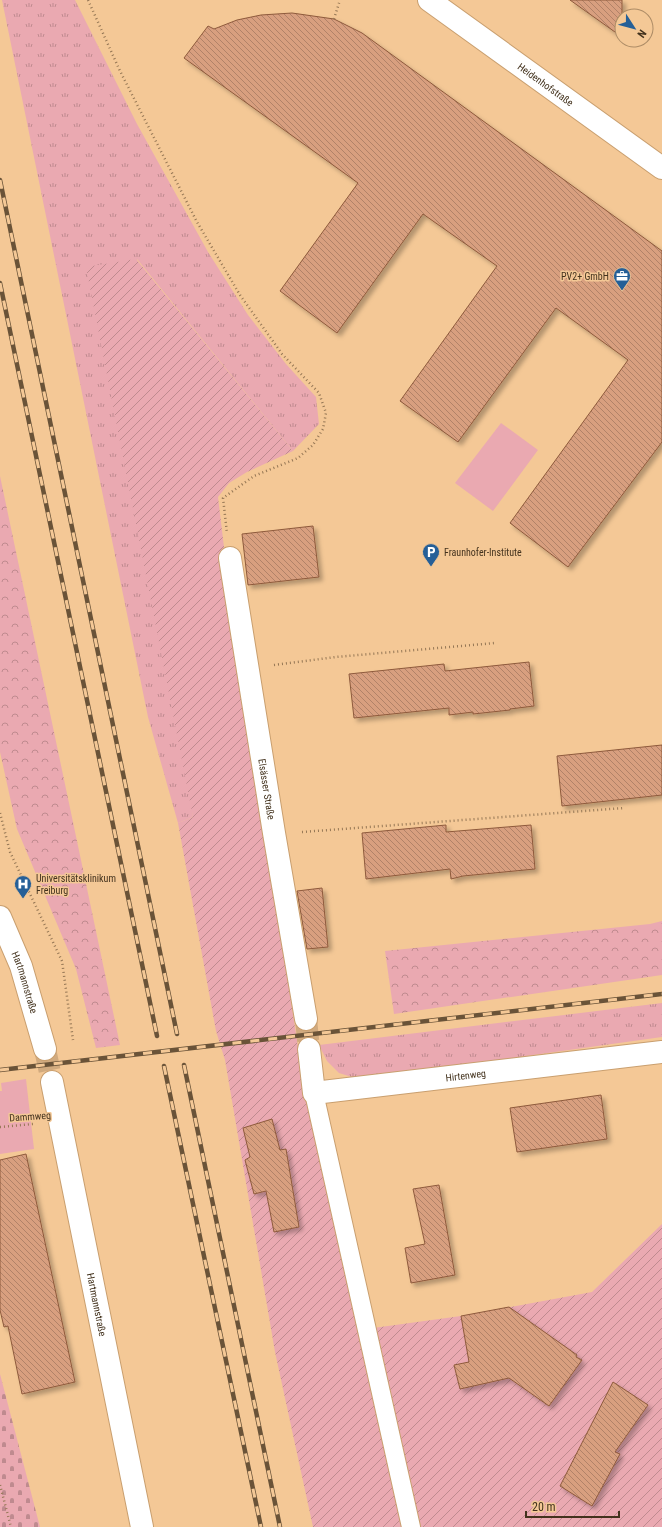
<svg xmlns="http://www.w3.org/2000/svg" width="662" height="1527" font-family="'Roboto Condensed',sans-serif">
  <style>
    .grass { fill: url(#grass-tufts) }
    .forest { fill: url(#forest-crowns) }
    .cemetery { fill: url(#cemetery-stones) }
    .park { fill: #eaa9b1 }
    .garden { fill: url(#garden-furrows) }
    .building { fill: url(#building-back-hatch); stroke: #8e5a3c; filter: url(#shadow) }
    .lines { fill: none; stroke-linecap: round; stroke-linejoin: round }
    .minor-tunnel { stroke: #d1aa7e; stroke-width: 22; stroke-dasharray: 22 11; stroke-linecap: butt }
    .tertiary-tunnel { stroke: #d1aa7e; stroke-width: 22; stroke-dasharray: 22 11; stroke-linecap: butt }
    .service-casing { stroke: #c99f6f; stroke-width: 20 }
    .minor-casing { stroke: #c99f6f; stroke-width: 24 }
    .tertiary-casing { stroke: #c99f6f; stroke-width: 24 }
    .path { stroke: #957755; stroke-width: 2.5; stroke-dasharray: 1 3; stroke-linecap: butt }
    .service { stroke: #fff; stroke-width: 18 }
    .minor { stroke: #fff; stroke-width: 22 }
    .tertiary { stroke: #fff; stroke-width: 22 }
    .rail-casing { stroke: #6a5338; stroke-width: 4.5 }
    .rail { stroke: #f4c896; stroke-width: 3; stroke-dasharray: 9; stroke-linecap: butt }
    .labels { text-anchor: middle; stroke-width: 3; stroke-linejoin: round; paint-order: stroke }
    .street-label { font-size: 10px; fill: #43321d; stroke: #f4c896 }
    .poi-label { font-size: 10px; fill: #43321d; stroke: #f4c896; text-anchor: start }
  </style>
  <defs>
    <pattern id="grass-tufts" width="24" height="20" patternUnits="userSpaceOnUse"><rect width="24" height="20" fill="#eaa9b1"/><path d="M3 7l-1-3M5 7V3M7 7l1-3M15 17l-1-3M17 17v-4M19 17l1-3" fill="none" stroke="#bf8a8f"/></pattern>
    <pattern id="forest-crowns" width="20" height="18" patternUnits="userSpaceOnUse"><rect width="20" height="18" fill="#eaa9b1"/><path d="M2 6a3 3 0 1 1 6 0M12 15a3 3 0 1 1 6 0" fill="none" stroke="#bf8a8f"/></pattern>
    <pattern id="cemetery-stones" width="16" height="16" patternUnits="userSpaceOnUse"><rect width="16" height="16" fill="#eaa9b1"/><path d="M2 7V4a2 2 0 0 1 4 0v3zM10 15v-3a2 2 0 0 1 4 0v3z" fill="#bf8a8f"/></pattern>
    <pattern id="garden-furrows" width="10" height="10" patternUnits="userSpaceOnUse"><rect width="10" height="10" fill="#eaa9b1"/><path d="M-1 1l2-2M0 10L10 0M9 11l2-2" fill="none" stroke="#bf8a8f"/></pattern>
    <pattern id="building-back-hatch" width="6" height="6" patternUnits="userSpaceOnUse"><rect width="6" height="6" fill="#d89f7f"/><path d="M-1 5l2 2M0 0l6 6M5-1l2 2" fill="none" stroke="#b18267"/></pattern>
    <filter id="shadow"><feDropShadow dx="3.5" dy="3.5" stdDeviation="2" flood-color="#0004"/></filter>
  </defs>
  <rect width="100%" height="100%" fill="#f4c896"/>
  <g class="grass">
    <path d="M 2,0 L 75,0 L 137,124 L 208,252 L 248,315 L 286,364 L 316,397 L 319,424 L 293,451 L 137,259 L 193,817 L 178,823 L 148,717 Z"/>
    <path d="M 662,1003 L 662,1037 L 526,1056 L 467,1066 L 361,1080 L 339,1073 L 327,1061 L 319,1045 Z"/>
  </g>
  <g class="forest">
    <path d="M 0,476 L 120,1045 L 96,1048 L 76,969 L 17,829 L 0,752 Z"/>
    <path d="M 662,921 L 662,975 L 394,1014 L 385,951 L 650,924 Z"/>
  </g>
  <path class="cemetery" d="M 0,1374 L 40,1527 L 0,1527 Z"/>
  <g class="park">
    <path d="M 501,423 L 538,450 L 493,511 L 455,483 Z"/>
    <path d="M 26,1079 L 34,1149 L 0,1154 L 0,1091 L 2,1091 L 1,1083 Z"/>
  </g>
  <path class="garden" d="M 136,259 L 293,451 L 247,472 L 229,483 L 218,497 L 234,631 L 298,1047 L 366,1329 L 461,1316 L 592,1292 L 662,1224 L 662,1527 L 313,1527 L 275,1352 L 225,1060 L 216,1031 L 178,823 L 193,817 L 86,267 Z"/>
  <g class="building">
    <path d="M 570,0 L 622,0 L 622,37 Z"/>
    <path d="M 292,13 L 334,19 L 362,33 L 662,251 L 662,442 L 568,567 L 510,523 L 628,360 L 556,308 L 458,442 L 400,401 L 497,266 L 423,214 L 337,333 L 280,291 L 358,183 L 184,58 L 208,26 L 214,29 L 237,20 L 261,15 Z"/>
    <path d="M 313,526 L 319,577 L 248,585 L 242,534 Z"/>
    <path d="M 529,662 L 534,706 L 510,709 L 510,710 L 473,714 L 473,712 L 449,715 L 449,708 L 354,718 L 349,674 L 444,664 L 445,671 Z"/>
    <path d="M 662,745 L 662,795 L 562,806 L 557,756 Z"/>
    <path d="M 446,825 L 446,832 L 531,825 L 535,869 L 463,876 L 451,879 L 450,869 L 366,879 L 362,833 Z"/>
    <path d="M 322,888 L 328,947 L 307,949 L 297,891 Z"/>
    <path d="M 601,1095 L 607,1139 L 517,1152 L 510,1108 Z"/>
    <path d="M 272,1119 L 280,1150 L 286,1149 L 299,1227 L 274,1232 L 266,1191 L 254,1194 L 245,1160 L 250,1157 L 243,1128 Z"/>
    <path d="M 26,1154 L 75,1382 L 22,1394 L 8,1326 L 4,1327 L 0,1310 L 0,1160 Z"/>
    <path d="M 439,1185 L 455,1275 L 411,1283 L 405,1248 L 425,1244 L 413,1189 Z"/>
    <path d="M 509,1307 L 577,1355 L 576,1357 L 582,1360 L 549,1406 L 509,1378 L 460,1389 L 454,1365 L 469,1362 L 461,1316 Z"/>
    <path d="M 613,1382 L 648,1405 L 615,1452 L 620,1454 L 592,1506 L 560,1486 Z"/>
  </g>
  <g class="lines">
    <path class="minor-tunnel" d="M 306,1019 L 309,1049"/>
    <path class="tertiary-tunnel" d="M 45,1049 L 52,1082"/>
    <g class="service-casing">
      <path id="service" d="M 314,1093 L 411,1527"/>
    </g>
    <g class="minor-casing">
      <g id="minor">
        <path id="s1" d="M 429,0 L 662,168"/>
        <path id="s2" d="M 230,558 L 274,833 L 306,1019"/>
        <path id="s3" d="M 309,1049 L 314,1093 L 662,1052"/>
      </g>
    </g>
    <g class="tertiary-casing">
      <g id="tertiary">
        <path id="s4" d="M 0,917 L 21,966 L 45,1049"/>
        <path id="s5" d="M 52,1082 L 142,1527"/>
      </g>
    </g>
    <g class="path">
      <path d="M 88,0 L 120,71 L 197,222 L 240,295 L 282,354 L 319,393 L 326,413 L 323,429 L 313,445 L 298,458 L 254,476 L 223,498 L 227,533"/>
      <path d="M 334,19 L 340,0"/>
      <path d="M 274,665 L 336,657 L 495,643"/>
      <path d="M 0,813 L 10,852 L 62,961 L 73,1040"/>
      <path d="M 302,832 L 624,808"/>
      <path d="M 0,1127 L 33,1124"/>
      <path d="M 0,1485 L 11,1527"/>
    </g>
    <use href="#service" class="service"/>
    <use href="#minor" class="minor"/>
    <use href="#tertiary" class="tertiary"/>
    <g class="rail-casing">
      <g id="rail">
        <path d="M 0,180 L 177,1034"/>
        <path d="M 0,283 L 157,1036"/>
        <path d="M 184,1065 L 280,1527"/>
        <path d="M 164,1066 L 261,1527"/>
        <path d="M 0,1070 L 662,994"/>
      </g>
    </g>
    <use href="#rail" class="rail"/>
  </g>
  <defs>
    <g id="office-pin" transform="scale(0.9)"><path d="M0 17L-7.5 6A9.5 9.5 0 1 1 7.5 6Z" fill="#255f97" stroke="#f4c896"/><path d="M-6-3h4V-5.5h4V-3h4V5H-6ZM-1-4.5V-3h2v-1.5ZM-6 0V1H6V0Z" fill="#fff"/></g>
    <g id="parking-pin" transform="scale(0.9)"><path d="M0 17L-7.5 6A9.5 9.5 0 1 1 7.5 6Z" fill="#255f97" stroke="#f4c896"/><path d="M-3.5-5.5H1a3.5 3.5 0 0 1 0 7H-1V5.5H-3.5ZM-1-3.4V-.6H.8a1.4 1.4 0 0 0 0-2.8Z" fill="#fff"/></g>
    <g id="hospital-pin" transform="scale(0.9)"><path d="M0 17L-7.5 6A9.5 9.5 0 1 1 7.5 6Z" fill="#255f97" stroke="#f4c896"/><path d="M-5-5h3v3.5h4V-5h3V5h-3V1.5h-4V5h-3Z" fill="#fff"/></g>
  </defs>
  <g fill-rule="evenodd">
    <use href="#office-pin" x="622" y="276"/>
    <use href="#parking-pin" x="431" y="552"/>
    <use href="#hospital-pin" x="23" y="884"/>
  </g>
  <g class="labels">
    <g class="street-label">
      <text dy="4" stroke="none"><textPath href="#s1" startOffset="144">Heidenhofstraße</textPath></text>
      <text dy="4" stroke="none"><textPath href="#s2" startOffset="234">Elsässer Straße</textPath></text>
      <text dy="4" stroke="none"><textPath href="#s4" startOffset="70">Hartmannstraße</textPath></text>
      <text dy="4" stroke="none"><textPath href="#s3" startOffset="197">Hirtenweg</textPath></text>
      <text transform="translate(30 1116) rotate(-4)" y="4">Dammweg</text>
      <text dy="4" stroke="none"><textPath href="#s5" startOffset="227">Hartmannstraße</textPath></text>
    </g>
    <g class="poi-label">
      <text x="609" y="280" text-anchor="end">PV2+ GmbH</text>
      <text x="444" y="556">Fraunhofer-Institute</text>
      <text x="36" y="882">Universitätsklinikum<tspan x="36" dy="12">Freiburg</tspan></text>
    </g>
  </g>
  <g transform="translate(634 28) rotate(126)"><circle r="19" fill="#f4c896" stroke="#ad8c66"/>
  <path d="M0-3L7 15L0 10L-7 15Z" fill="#255f97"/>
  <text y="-6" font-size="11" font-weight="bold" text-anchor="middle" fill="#43321d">N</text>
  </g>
  <path d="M526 1511v6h93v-6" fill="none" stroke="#43321d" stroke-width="2"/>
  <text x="532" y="1511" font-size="12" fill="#43321d" stroke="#f4c896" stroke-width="3" paint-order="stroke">20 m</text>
</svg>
